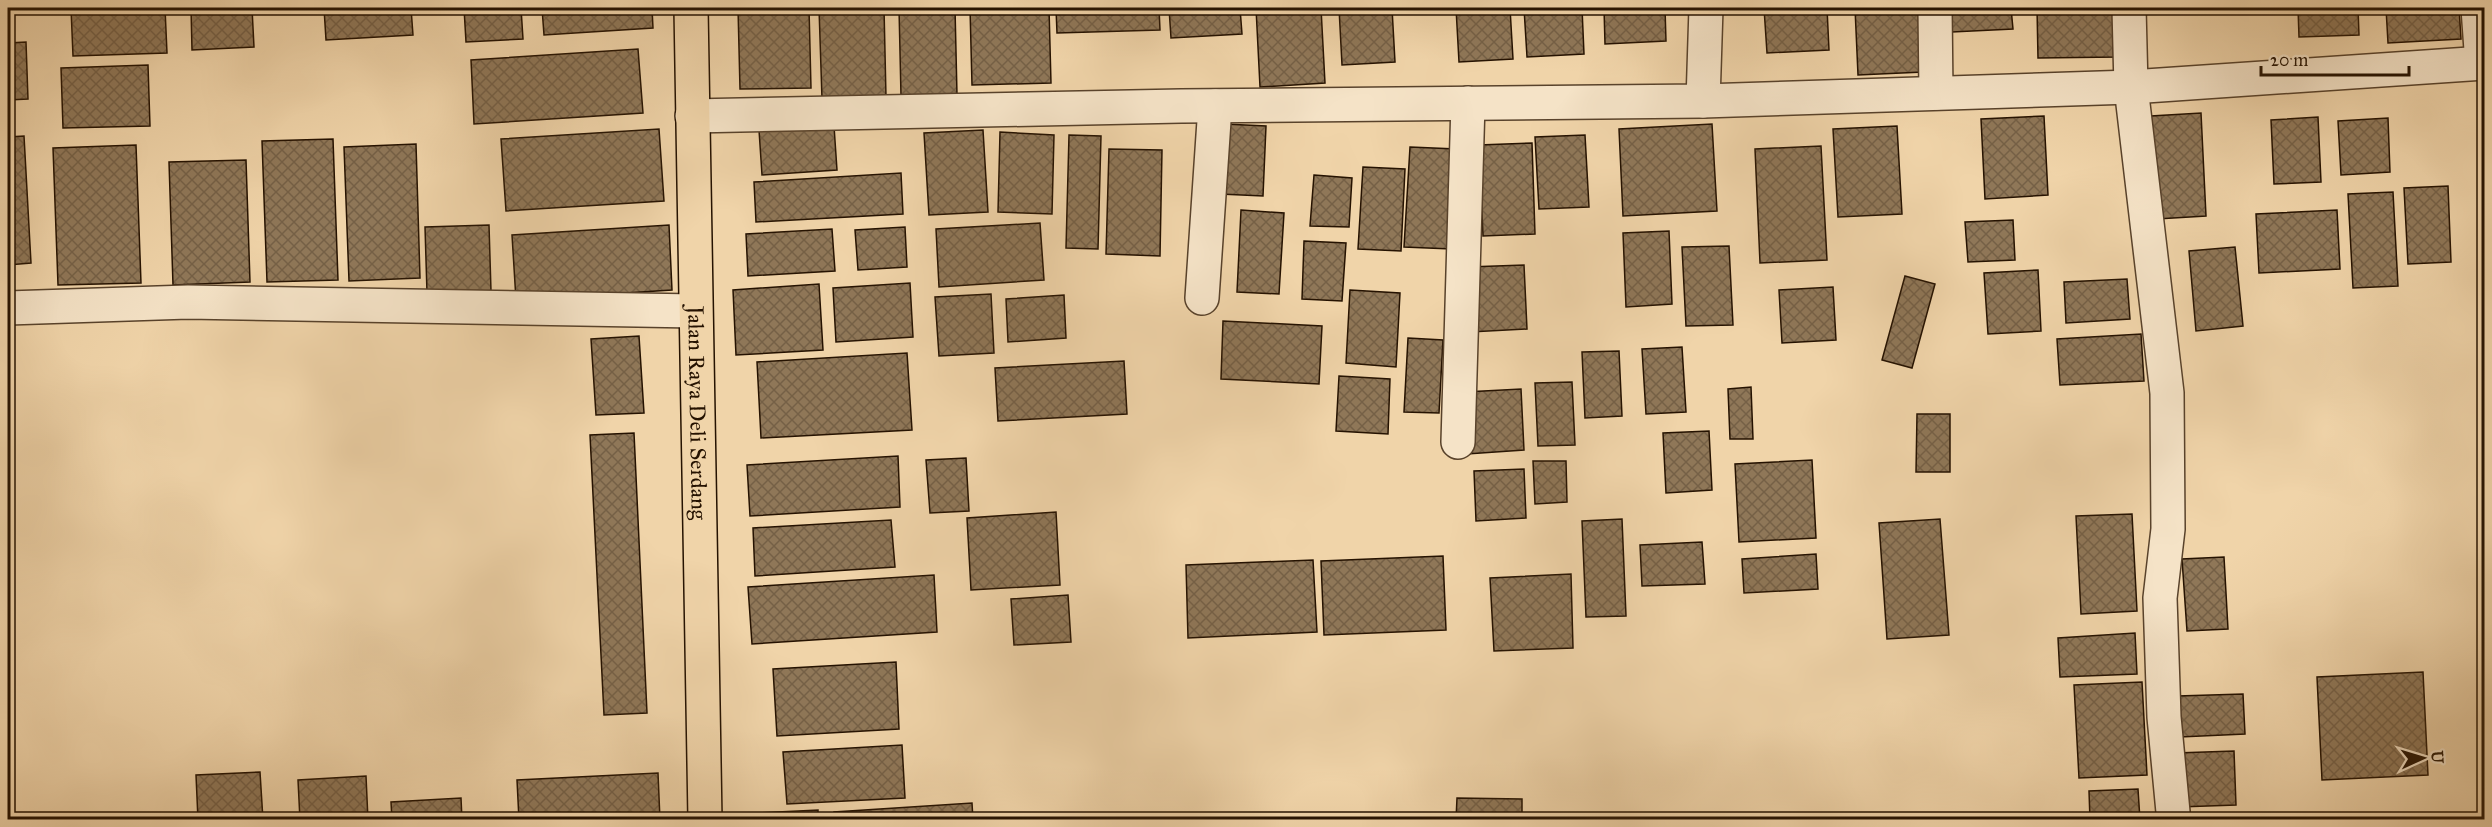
<svg xmlns="http://www.w3.org/2000/svg" width="2492" height="827" font-family="'IM FELL Great Primer',serif">
  <style>
    .building { fill: url(#building-cross-hatch); stroke: #251201; stroke-width: 1.5 }
    .lines { fill: none; stroke-linecap: round; stroke-linejoin: round }
    .minor-casing { stroke: #58422b; stroke-width: 36 }
    .primary-casing { stroke: #251201; stroke-width: 36 }
    .minor { stroke: #f5e3c7; stroke-width: 33 }
    .primary { stroke: #f0d4a9; stroke-width: 33 }
    .labels { text-anchor: middle; stroke-width: 5; stroke-linejoin: round; paint-order: stroke }
    .street-label { font-size: 22px; fill: #251201; stroke: #f5e3c7 }
  </style>
  <defs>
    <pattern id="building-cross-hatch" width="8" height="8" patternUnits="userSpaceOnUse" patternTransform="scale(1.5)"><rect width="8" height="8" fill="#8f7758"/><path d="M0 0l8 8M0 8l8-8" fill="none" stroke="#756046"/></pattern>
  </defs>
  <rect width="100%" height="100%" fill="#f0d4a9"/>
  <filter id="stains"><feTurbulence type="fractalNoise" baseFrequency=".00333" numOctaves="4"/><feColorMatrix values="0 0 0 0 .2 0 0 0 0 .09 0 0 0 0 .02 0 0 0 .5 -.17"/></filter>
  <radialGradient id="worn" r=".72"><stop offset=".6" stop-color="#630" stop-opacity="0"/><stop offset="1" stop-color="#630" stop-opacity=".3"/></radialGradient>
  <g class="building">
    <path d="M 71,8 L 165,8 L 167,53 L 73,56 Z"/>
    <path d="M 191,8 L 252,8 L 254,47 L 192,50 Z"/>
    <path d="M 324,8 L 411,8 L 413,35 L 326,40 Z"/>
    <path d="M 464,8 L 521,8 L 523,39 L 466,42 Z"/>
    <path d="M 542,8 L 652,8 L 653,28 L 544,35 Z"/>
    <path d="M 738,8 L 809,8 L 811,88 L 740,89 Z"/>
    <path d="M 819,8 L 884,8 L 886,97 L 822,99 Z"/>
    <path d="M 899,8 L 955,8 L 957,95 L 901,96 Z"/>
    <path d="M 970,8 L 1049,8 L 1051,83 L 972,85 Z"/>
    <path d="M 1056,8 L 1159,8 L 1160,30 L 1057,33 Z"/>
    <path d="M 1169,8 L 1240,8 L 1242,34 L 1171,38 Z"/>
    <path d="M 1256,8 L 1321,8 L 1325,83 L 1260,87 Z"/>
    <path d="M 1339,8 L 1392,8 L 1395,62 L 1342,65 Z"/>
    <path d="M 1456,8 L 1510,8 L 1513,59 L 1459,62 Z"/>
    <path d="M 1524,8 L 1582,8 L 1584,54 L 1527,57 Z"/>
    <path d="M 1604,8 L 1665,8 L 1666,41 L 1605,44 Z"/>
    <path d="M 1764,8 L 1827,8 L 1829,50 L 1767,53 Z"/>
    <path d="M 1855,8 L 1920,8 L 1923,72 L 1858,75 Z"/>
    <path d="M 1950,8 L 2011,8 L 2013,29 L 1952,32 Z"/>
    <path d="M 2037,8 L 2116,8 L 2117,57 L 2038,58 Z"/>
    <path d="M 2298,8 L 2358,8 L 2359,35 L 2299,37 Z"/>
    <path d="M 2386,8 L 2459,8 L 2461,39 L 2388,43 Z"/>
    <path d="M 26,42 L 28,99 L 8,100 L 8,43 Z"/>
    <path d="M 638,49 L 643,113 L 474,124 L 471,60 Z"/>
    <path d="M 148,65 L 150,126 L 63,128 L 61,68 Z"/>
    <path d="M 2201,113 L 2206,216 L 2157,219 L 2151,116 Z"/>
    <path d="M 2044,116 L 2048,195 L 1985,199 L 1981,119 Z"/>
    <path d="M 2318,117 L 2321,182 L 2274,184 L 2271,120 Z"/>
    <path d="M 2388,118 L 2390,172 L 2341,175 L 2338,121 Z"/>
    <path d="M 1224,124 L 1266,126 L 1263,196 L 1220,194 Z"/>
    <path d="M 1712,124 L 1717,211 L 1623,216 L 1619,129 Z"/>
    <path d="M 834,126 L 837,170 L 762,175 L 759,130 Z"/>
    <path d="M 1897,126 L 1902,214 L 1838,217 L 1833,129 Z"/>
    <path d="M 659,129 L 664,201 L 506,211 L 501,139 Z"/>
    <path d="M 983,130 L 988,212 L 929,215 L 924,133 Z"/>
    <path d="M 1000,132 L 1054,135 L 1052,214 L 998,212 Z"/>
    <path d="M 1069,135 L 1101,136 L 1098,249 L 1066,248 Z"/>
    <path d="M 1585,135 L 1589,207 L 1539,209 L 1535,137 Z"/>
    <path d="M 24,136 L 31,263 L 8,265 L 8,137 Z"/>
    <path d="M 333,139 L 338,280 L 267,282 L 262,141 Z"/>
    <path d="M 1532,143 L 1535,234 L 1483,236 L 1479,145 Z"/>
    <path d="M 416,144 L 420,278 L 349,281 L 344,147 Z"/>
    <path d="M 136,145 L 141,283 L 58,285 L 53,148 Z"/>
    <path d="M 1821,146 L 1827,260 L 1760,263 L 1755,149 Z"/>
    <path d="M 1410,147 L 1456,149 L 1451,249 L 1404,247 Z"/>
    <path d="M 1109,149 L 1162,150 L 1160,256 L 1106,254 Z"/>
    <path d="M 2484,156 L 2484,240 L 2480,157 Z"/>
    <path d="M 246,160 L 250,282 L 173,285 L 169,162 Z"/>
    <path d="M 1363,167 L 1405,169 L 1401,251 L 1358,249 Z"/>
    <path d="M 901,173 L 903,214 L 756,222 L 754,182 Z"/>
    <path d="M 1314,175 L 1352,178 L 1349,227 L 1310,226 Z"/>
    <path d="M 2448,186 L 2451,262 L 2408,264 L 2404,188 Z"/>
    <path d="M 2393,192 L 2398,286 L 2353,288 L 2348,194 Z"/>
    <path d="M 1241,210 L 1284,213 L 1279,294 L 1237,292 Z"/>
    <path d="M 2337,210 L 2340,269 L 2259,273 L 2256,214 Z"/>
    <path d="M 2013,220 L 2015,260 L 1968,262 L 1965,222 Z"/>
    <path d="M 1040,223 L 1044,280 L 939,287 L 936,229 Z"/>
    <path d="M 489,225 L 491,291 L 427,293 L 425,227 Z"/>
    <path d="M 669,225 L 672,290 L 516,300 L 512,235 Z"/>
    <path d="M 905,227 L 907,267 L 858,270 L 855,230 Z"/>
    <path d="M 832,229 L 835,271 L 748,276 L 746,234 Z"/>
    <path d="M 1669,231 L 1672,304 L 1626,307 L 1623,233 Z"/>
    <path d="M 1304,241 L 1346,243 L 1342,301 L 1302,299 Z"/>
    <path d="M 1729,246 L 1733,325 L 1686,326 L 1682,247 Z"/>
    <path d="M 2235,247 L 2243,326 L 2196,331 L 2189,251 Z"/>
    <path d="M 1524,265 L 1527,329 L 1470,332 L 1468,267 Z"/>
    <path d="M 2038,270 L 2041,331 L 1988,334 L 1984,273 Z"/>
    <path d="M 1905,276 L 1935,284 L 1912,368 L 1882,360 Z"/>
    <path d="M 2127,279 L 2130,319 L 2066,323 L 2064,282 Z"/>
    <path d="M 910,283 L 913,337 L 836,342 L 833,288 Z"/>
    <path d="M 819,284 L 823,350 L 736,355 L 733,290 Z"/>
    <path d="M 1833,287 L 1836,340 L 1782,343 L 1779,290 Z"/>
    <path d="M 1350,290 L 1400,293 L 1396,367 L 1346,363 Z"/>
    <path d="M 991,294 L 994,353 L 939,356 L 935,297 Z"/>
    <path d="M 1064,295 L 1066,338 L 1008,342 L 1006,299 Z"/>
    <path d="M 1223,321 L 1322,326 L 1319,384 L 1221,379 Z"/>
    <path d="M 2141,334 L 2144,381 L 2060,385 L 2057,339 Z"/>
    <path d="M 639,336 L 644,413 L 596,415 L 591,339 Z"/>
    <path d="M 1408,338 L 1443,340 L 1439,413 L 1404,412 Z"/>
    <path d="M 1682,347 L 1686,412 L 1646,414 L 1642,349 Z"/>
    <path d="M 1619,351 L 1622,416 L 1585,418 L 1582,352 Z"/>
    <path d="M 907,353 L 912,430 L 761,438 L 757,362 Z"/>
    <path d="M 1124,361 L 1127,414 L 998,421 L 995,368 Z"/>
    <path d="M 1339,376 L 1390,379 L 1388,434 L 1336,431 Z"/>
    <path d="M 1572,382 L 1575,445 L 1538,446 L 1535,383 Z"/>
    <path d="M 1751,387 L 1753,439 L 1730,439 L 1728,389 Z"/>
    <path d="M 1521,389 L 1524,450 L 1467,454 L 1465,392 Z"/>
    <path d="M 1917,414 L 1950,414 L 1950,472 L 1916,472 Z"/>
    <path d="M 1709,431 L 1712,490 L 1666,493 L 1663,433 Z"/>
    <path d="M 634,433 L 647,713 L 604,715 L 590,435 Z"/>
    <path d="M 898,456 L 900,507 L 750,516 L 747,465 Z"/>
    <path d="M 966,458 L 969,511 L 930,513 L 926,460 Z"/>
    <path d="M 1812,460 L 1816,538 L 1739,542 L 1735,464 Z"/>
    <path d="M 1533,461 L 1566,461 L 1567,502 L 1535,504 Z"/>
    <path d="M 1524,469 L 1526,518 L 1476,521 L 1474,471 Z"/>
    <path d="M 1056,512 L 1060,585 L 971,590 L 967,518 Z"/>
    <path d="M 2132,514 L 2137,611 L 2081,614 L 2076,516 Z"/>
    <path d="M 1622,519 L 1626,616 L 1586,617 L 1582,521 Z"/>
    <path d="M 1940,519 L 1949,635 L 1887,639 L 1879,523 Z"/>
    <path d="M 891,520 L 895,567 L 755,576 L 753,528 Z"/>
    <path d="M 1702,542 L 1705,584 L 1642,586 L 1640,545 Z"/>
    <path d="M 1816,554 L 1818,589 L 1744,593 L 1742,559 Z"/>
    <path d="M 1443,556 L 1446,630 L 1324,635 L 1321,561 Z"/>
    <path d="M 2224,557 L 2228,629 L 2187,631 L 2182,559 Z"/>
    <path d="M 1313,560 L 1317,632 L 1188,638 L 1186,565 Z"/>
    <path d="M 1571,574 L 1573,648 L 1494,651 L 1490,578 Z"/>
    <path d="M 934,575 L 937,632 L 752,644 L 748,587 Z"/>
    <path d="M 1068,595 L 1071,642 L 1014,645 L 1011,599 Z"/>
    <path d="M 2135,633 L 2137,674 L 2060,677 L 2058,638 Z"/>
    <path d="M 896,662 L 899,729 L 777,736 L 773,669 Z"/>
    <path d="M 2423,672 L 2428,775 L 2322,780 L 2317,677 Z"/>
    <path d="M 2142,682 L 2147,775 L 2079,778 L 2074,685 Z"/>
    <path d="M 2243,694 L 2245,734 L 2180,737 L 2178,696 Z"/>
    <path d="M 902,745 L 905,798 L 787,804 L 783,752 Z"/>
    <path d="M 2234,751 L 2236,805 L 2179,807 L 2176,753 Z"/>
    <path d="M 260,772 L 263,820 L 198,820 L 196,775 Z"/>
    <path d="M 658,773 L 660,820 L 519,820 L 517,780 Z"/>
    <path d="M 366,776 L 368,820 L 300,820 L 298,780 Z"/>
    <path d="M 2138,789 L 2140,820 L 2090,820 L 2089,791 Z"/>
    <path d="M 461,798 L 462,820 L 392,820 L 391,802 Z"/>
    <path d="M 1457,798 L 1522,799 L 1522,820 L 1456,820 Z"/>
    <path d="M 972,803 L 973,820 L 835,820 L 834,812 Z"/>
    <path d="M 818,810 L 818,820 L 757,820 L 756,813 Z"/>
    <path d="M 512,815 L 512,820 L 470,820 L 470,817 Z"/>
  </g>
  <g class="lines">
    <g class="minor-casing">
      <g id="minor">
        <path d="M 1935,8 L 1936,93"/>
        <path d="M 2129,8 L 2131,87 L 2167,393 L 2168,529 L 2160,598 L 2164,717 L 2173,812"/>
        <path d="M 2478,8 L 2482,64"/>
        <path d="M 1703,101 L 1706,8"/>
        <path d="M 692,116 L 1181,106 L 1703,101 L 2131,87 L 2484,63"/>
        <path d="M 1202,298 L 1215,106"/>
        <path d="M 8,308 L 188,302 L 695,311"/>
        <path d="M 1458,442 L 1468,103"/>
      </g>
    </g>
    <g class="primary-casing">
      <g id="primary">
        <path id="s1" d="M 691,8 L 705,820"/>
      </g>
    </g>
    <use href="#minor" class="minor"/>
    <use href="#primary" class="primary"/>
  </g>
  <g class="labels">
    <g class="street-label">
      <text dy="8" stroke="none"><textPath href="#s1" startOffset="405">Jalan Raya Deli Serdang</textPath></text>
    </g>
  </g>
  <rect width="2492" height="827" fill="none" stroke="#f0d4a9" stroke-width="30"/>
  <rect x="9" y="9" width="2474" height="809" fill="none" stroke="#251201" stroke-width="3"/>
  <rect x="15" y="15" width="2462" height="797" fill="none" stroke="#251201" stroke-width="1.5"/>
  <g transform="translate(2423 758) rotate(86)" stroke="#f5e3c7" stroke-width="4.5" paint-order="stroke">
  <path d="M0-4.5L10 22L0 15L-10 22Z" fill="#251201"/>
  <text y="-9" font-size="16" font-weight="bold" text-anchor="middle" fill="#251201">U</text>
  </g>
  <path d="M2261 66v9h148v-9" fill="none" stroke="#251201" stroke-width="3"/>
  <text x="2270" y="66" font-size="18" fill="#251201" stroke="#f5e3c7" stroke-width="4.5" paint-order="stroke">20 m</text>
  <rect width="100%" height="100%" filter="url(#stains)"/>
  <rect width="100%" height="100%" fill="url(#worn)"/>
</svg>
